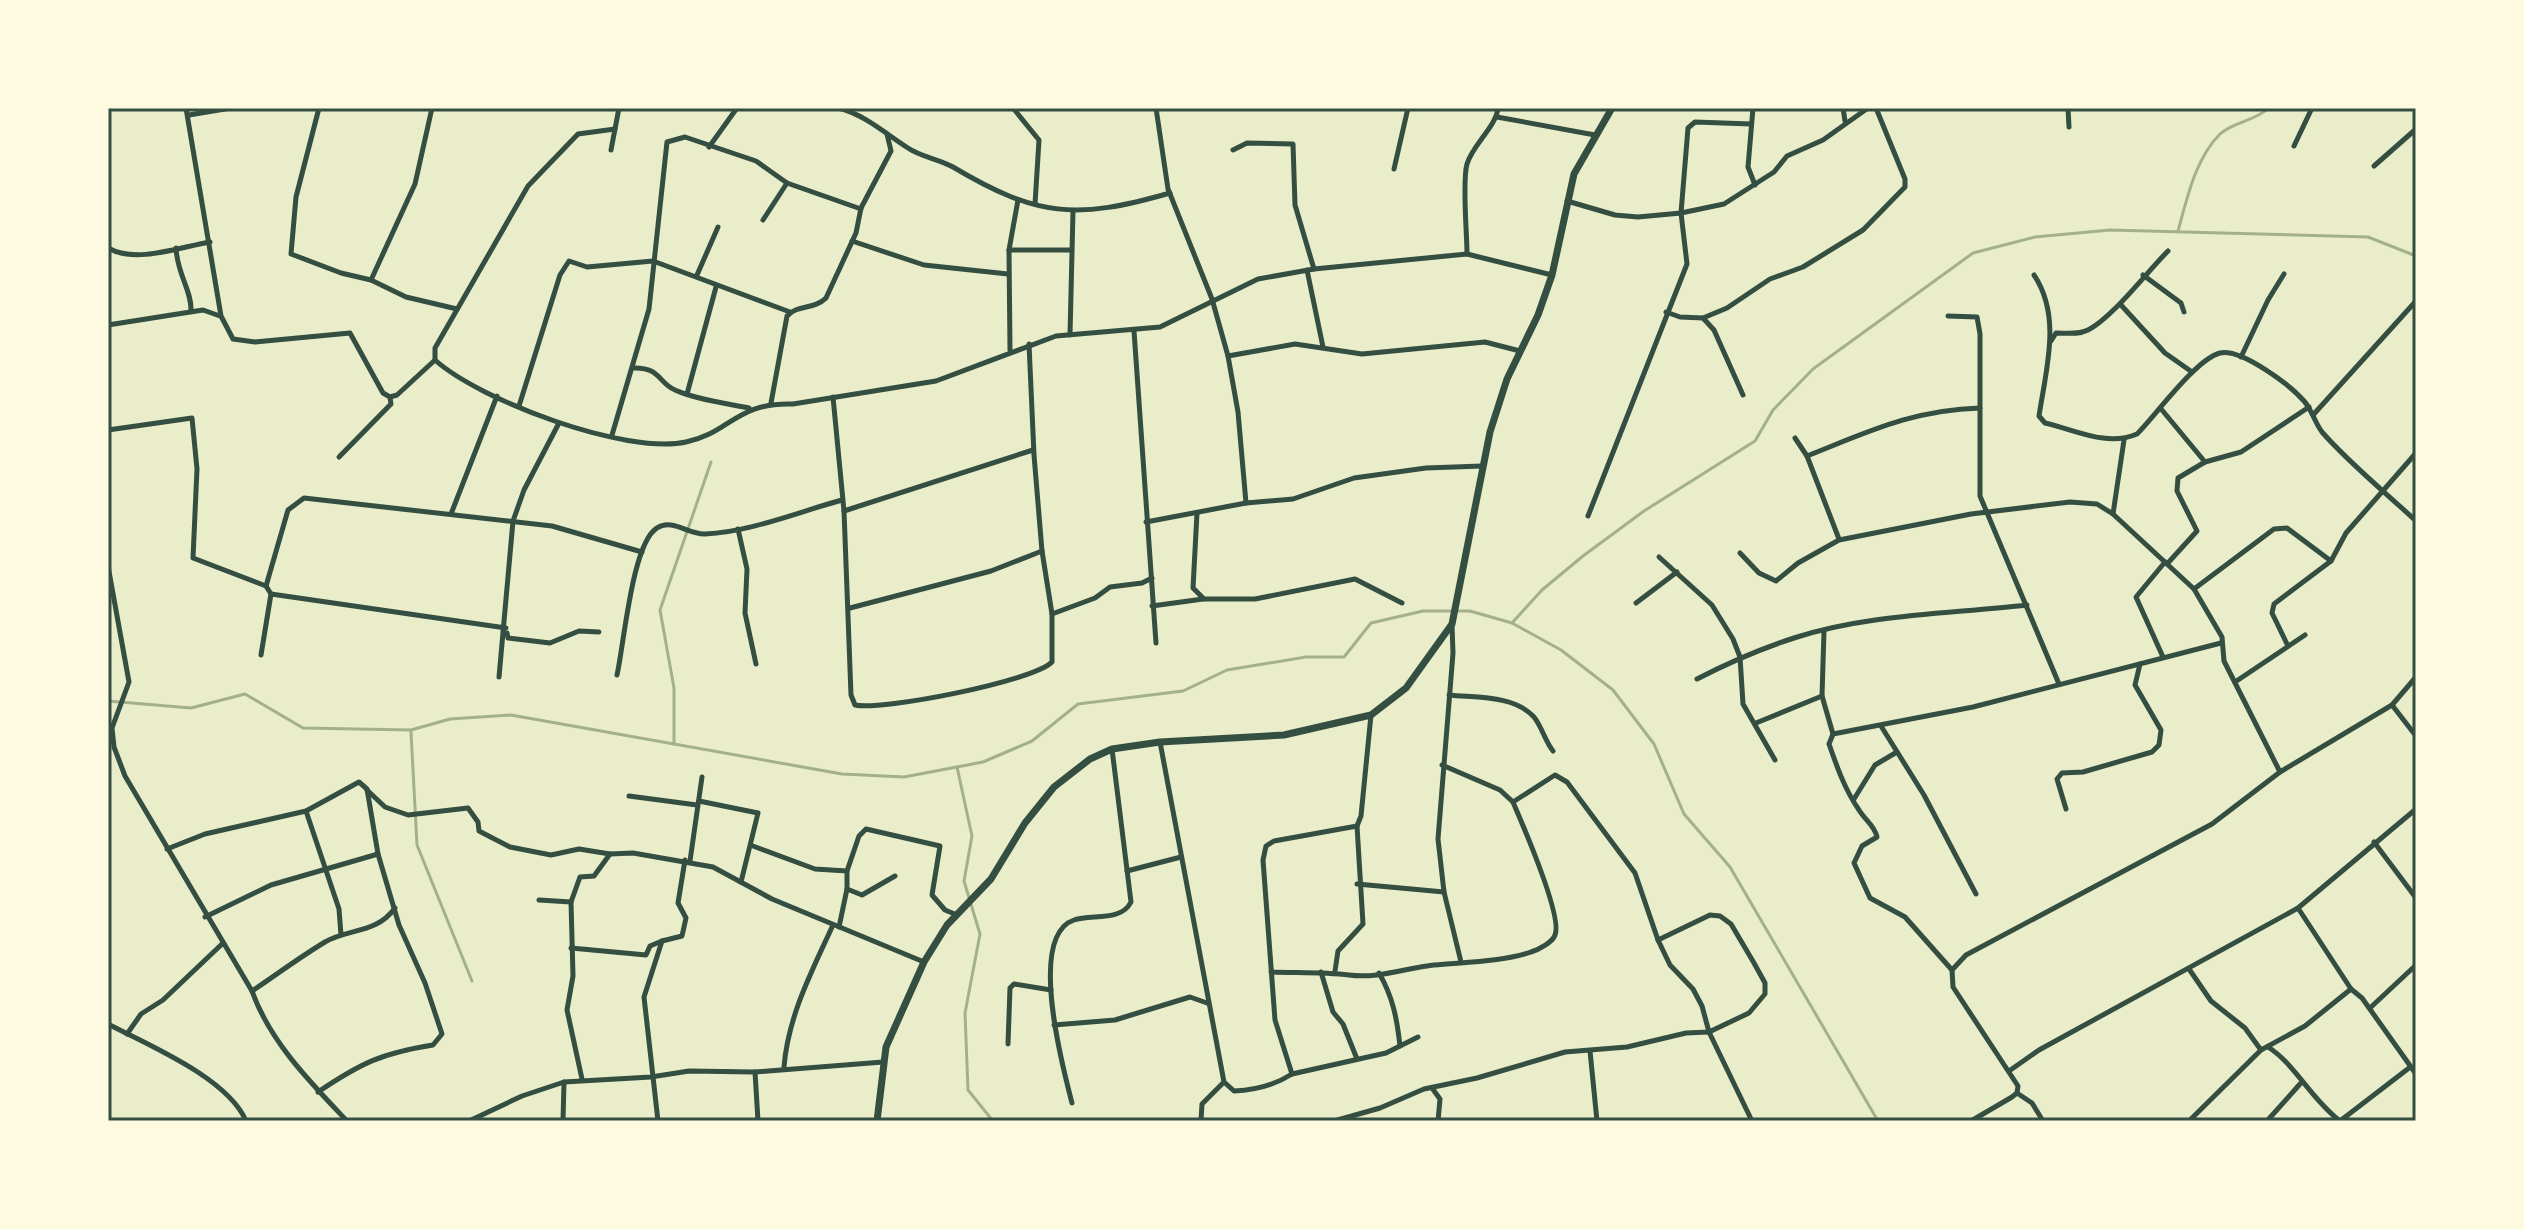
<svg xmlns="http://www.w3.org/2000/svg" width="2524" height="1229" font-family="'Public Sans',sans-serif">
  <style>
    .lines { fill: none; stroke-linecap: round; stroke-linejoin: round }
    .stream { stroke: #a3b18a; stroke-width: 3 }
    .minor { stroke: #344e41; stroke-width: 5 }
    .tertiary { stroke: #344e41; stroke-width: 7 }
    .neatline { fill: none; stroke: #344e41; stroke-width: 3 }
  </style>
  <rect width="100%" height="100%" fill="#e9edc9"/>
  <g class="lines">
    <g class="stream">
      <path d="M 2178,231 C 2187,199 2195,159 2220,134 C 2233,122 2255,121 2269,108"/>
      <path d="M 1512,623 L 1542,590 L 1583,556 L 1644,511 L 1755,441 L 1773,410 L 1813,369 L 1973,253 L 2035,237 L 2110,230 L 2368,237 L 2416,256"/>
      <path d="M 108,701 L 191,708 L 245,694 L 303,728 L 411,730 L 450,719 L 511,715 L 842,774 L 904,777 L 983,762 L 1032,741 L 1078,704 L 1183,691 L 1227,670 L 1306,657 L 1344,657 L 1371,623 L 1423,611 L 1470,611 L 1512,623 L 1561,650 L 1613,690 L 1654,744 L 1684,814 L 1730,867 L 1878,1121"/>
      <path d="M 411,732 L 417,845 L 472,981"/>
      <path d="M 674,744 L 674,688 L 660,610 L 711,462"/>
      <path d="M 957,767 L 972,836 L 964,881 L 980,934 L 965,1013 L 968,1090 L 993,1121"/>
    </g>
    <g class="minor">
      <path d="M 186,108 L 221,316 L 233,339 L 255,342 L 350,333 L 383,393 L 390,397"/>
      <path d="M 319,108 L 296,197 L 291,254 L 341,273 L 371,280 L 406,297 L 457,309"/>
      <path d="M 839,108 C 865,115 886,134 908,148 C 921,157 939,159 953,167 C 1037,217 1076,220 1170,193"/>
      <path d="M 1013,108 L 1039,140 L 1035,204"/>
      <path d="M 1156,108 L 1168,189 L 1212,299 L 1228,356 L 1238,412 L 1246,503"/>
      <path d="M 1753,108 L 1748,167 L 1755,185"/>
      <path d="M 1843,108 L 1845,121"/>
      <path d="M 2068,108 L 2069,127"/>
      <path d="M 189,115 L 231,108"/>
      <path d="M 1497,117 L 1595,135"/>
      <path d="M 2294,146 L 2312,108"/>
      <path d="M 709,147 L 737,108"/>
      <path d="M 611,150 L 619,108"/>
      <path d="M 1233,150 L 1247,143 L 1293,144 L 1295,205 L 1314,269"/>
      <path d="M 2374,166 L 2416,129"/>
      <path d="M 1394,169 L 1408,108"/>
      <path d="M 1567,201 L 1615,215 L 1638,217 L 1681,213 L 1724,204 L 1774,172 L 1787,156 L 1823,140 L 1868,108"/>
      <path d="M 763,220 L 787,183"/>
      <path d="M 852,241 L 924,265 L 1008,274"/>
      <path d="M 108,248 C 136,264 180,247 210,242"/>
      <path d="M 176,248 C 177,274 192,291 191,311"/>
      <path d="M 1009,250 L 1071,250"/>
      <path d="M 1467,254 C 1467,233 1462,181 1467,164 C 1473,144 1496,127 1498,108"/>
      <path d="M 1307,270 L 1323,347"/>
      <path d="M 697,275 L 718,227"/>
      <path d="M 2034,275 C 2062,317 2046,369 2039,416 L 2045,423 C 2076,430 2107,447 2137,434 C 2156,415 2196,359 2220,353 C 2241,348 2290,385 2304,401 C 2312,410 2315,423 2322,432 C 2350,464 2385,492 2416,521"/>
      <path d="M 2143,275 L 2181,303 L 2184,312"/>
      <path d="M 371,280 L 415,184 L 432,108"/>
      <path d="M 2121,305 L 2165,353 L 2192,372"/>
      <path d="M 1666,312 L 1680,317 L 1703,318 L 1727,308 L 1770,279 L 1803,267 L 1863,230 L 1905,187 L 1905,179 L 1876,108"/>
      <path d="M 1948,316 L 1977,317 L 1980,334 L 1980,496 L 2059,684"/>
      <path d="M 1703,318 L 1714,330 L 1743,395"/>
      <path d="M 108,325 L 203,310 L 220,316"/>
      <path d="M 1134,331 L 1156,643"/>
      <path d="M 1070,335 L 1073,211"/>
      <path d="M 2051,341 L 2056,333 C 2067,333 2078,335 2088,330 C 2112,318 2146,273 2168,251"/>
      <path d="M 1010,350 L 1009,250 L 1018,200"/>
      <path d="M 1228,356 L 1295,344 L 1362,354 L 1485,342 L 1520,351"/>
      <path d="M 2241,357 L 2268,300 L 2284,274"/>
      <path d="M 435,360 C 481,401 626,455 686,442 C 730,433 736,402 793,404 L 936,381 L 1056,336 L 1160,327 L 1258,279 L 1314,269 L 1467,254 L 1552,275"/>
      <path d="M 633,368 C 661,367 658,383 675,390 C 697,400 726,403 749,408"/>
      <path d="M 687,394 L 716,287"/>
      <path d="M 390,397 L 397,395 L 435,360 L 435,348 L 528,186 L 578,134 L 615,129"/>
      <path d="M 833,397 L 844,511 L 851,695 L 855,705 C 882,711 1034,681 1052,662 L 1052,614 L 1042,551 L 1034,455 L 1029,344"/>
      <path d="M 771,403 L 787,316 C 798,304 814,310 826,298 L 856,233 L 861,208 L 891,151 L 887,134"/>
      <path d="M 519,406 L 560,275 L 569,261 L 587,267 L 653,261 L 790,312"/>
      <path d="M 2162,410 L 2205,462"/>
      <path d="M 2313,415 L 2416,301"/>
      <path d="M 108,430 L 192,418 L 197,469 L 193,558 L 266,586 L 271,594 L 506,628"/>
      <path d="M 612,435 L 649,309 L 667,142 L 685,137 L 756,161 L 787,183 L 861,209"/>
      <path d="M 1795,438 L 1807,456 L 1839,539"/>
      <path d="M 1807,456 C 1868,432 1912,410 1980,408"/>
      <path d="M 339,457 L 391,404 L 390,397"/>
      <path d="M 844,511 L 1033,450"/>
      <path d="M 1197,513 L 1193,588 L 1204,599 L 1255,599 L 1355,579 L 1402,603"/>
      <path d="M 451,514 L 497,396"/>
      <path d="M 2113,514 L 2124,440"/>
      <path d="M 1588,516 L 1687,264 L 1681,213 L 1688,128 L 1695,122 L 1751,124"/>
      <path d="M 1146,522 L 1246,503 L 1293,499 L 1354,478 L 1426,468 L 1482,466"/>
      <path d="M 738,529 L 747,569 L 745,613 L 756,664"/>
      <path d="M 1740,553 L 1759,573 L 1776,581 L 1798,563 L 1839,540 L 1971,514 L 2070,502 L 2097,504 L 2113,514 L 2194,589 L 2222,637 L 2224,661 L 2280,772"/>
      <path d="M 1659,557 L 1712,605 L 1733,639 L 1740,657 L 1743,704 L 1775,760"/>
      <path d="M 2167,564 L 2197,531 L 2177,491 L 2178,478 L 2205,462 L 2241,452 L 2309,407"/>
      <path d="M 108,566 L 129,682 L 112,728 L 114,747 L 125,776 L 252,991 C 270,1042 311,1083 347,1121"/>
      <path d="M 266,586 L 288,510 L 304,498 L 552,526 L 642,552"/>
      <path d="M 2194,589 L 2274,529 L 2287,528 L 2331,561"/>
      <path d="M 1636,603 L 1677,572"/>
      <path d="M 1152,606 L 1203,599"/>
      <path d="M 850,608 L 991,571 L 1042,551"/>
      <path d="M 1052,614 L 1095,598 L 1110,587 L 1142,583 L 1152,578"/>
      <path d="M 1452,626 L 1453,653 L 1438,839 L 1444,892 L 1461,962"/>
      <path d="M 1824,631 L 1822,696 L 1833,734 L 1973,707 L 2221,643"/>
      <path d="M 507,633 L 508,638 L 550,643 L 579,631 L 599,632"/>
      <path d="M 2288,646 L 2272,613 L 2274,604 L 2331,561 L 2346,533 L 2416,453"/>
      <path d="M 261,655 L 271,594"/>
      <path d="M 2163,657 L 2136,597 L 2165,562"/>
      <path d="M 617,675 C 624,645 632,543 657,528 C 672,518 689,535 705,534 C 750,532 798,512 842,500"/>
      <path d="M 499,677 L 513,521 L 524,490 L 559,423"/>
      <path d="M 1697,679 C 1728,663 1760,649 1794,638 C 1868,614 1950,614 2027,605"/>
      <path d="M 2235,682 L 2305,635"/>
      <path d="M 1449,695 C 1476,698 1514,695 1534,717 C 1542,727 1545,741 1553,751"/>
      <path d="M 2392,705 L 2416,736"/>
      <path d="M 1756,723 L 1822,696"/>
      <path d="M 1881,726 L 1924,795 L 1976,894"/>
      <path d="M 1833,734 L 1829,744 C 1837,767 1845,790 1859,810 C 1865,820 1875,826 1877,837 L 1862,846 L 1854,863 L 1870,898 L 1905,917 L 1952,970"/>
      <path d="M 1160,742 L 1224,1082 L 1234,1091 C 1254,1090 1275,1085 1292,1074 L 1386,1053 L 1418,1037"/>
      <path d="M 367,790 L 385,807 L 408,815 L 468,808 L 478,822 L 479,831 L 510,847 L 551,855 L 579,849 L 610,854 L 633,853 L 713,867 L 772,899 L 924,962"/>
      <path d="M 629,796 L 697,805"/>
      <path d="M 1854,799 L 1875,765 L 1897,752"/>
      <path d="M 699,801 L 758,813 L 741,882"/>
      <path d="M 1513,802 L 1555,775 L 1567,782 L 1635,873 L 1658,940 L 1670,965 L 1693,989 L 1702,1006 L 1709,1032 L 1752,1121"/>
      <path d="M 2066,809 L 2057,779 L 2062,773 L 2083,772 L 2152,752 L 2159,745 L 2161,730 L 2135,685 L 2140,664"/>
      <path d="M 306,811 L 339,909 L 341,935"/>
      <path d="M 2374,842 L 2416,898"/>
      <path d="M 753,846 L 815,869 L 847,871 L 847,889 L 862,895 L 895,876"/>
      <path d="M 167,849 L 205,834 L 306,811 L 359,782 L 367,789 L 378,854 L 399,925 L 425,983 L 442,1034 L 433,1045 C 382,1053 361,1063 318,1092"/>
      <path d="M 690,861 L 702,777"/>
      <path d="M 847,871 L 859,836 L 866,829 L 940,846 L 932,895 L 945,910 L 957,915"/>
      <path d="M 1127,871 L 1181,857"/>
      <path d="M 1357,884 L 1444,892"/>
      <path d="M 539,900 L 571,902 L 580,877 L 594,876 L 610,854"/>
      <path d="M 571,902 L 573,976 L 567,1010 L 582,1079"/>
      <path d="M 2298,908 L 2351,989 L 2362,998 L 2416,1074"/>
      <path d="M 205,917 L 271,885 L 378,854"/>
      <path d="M 839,927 L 847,889"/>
      <path d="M 571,948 L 646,955 L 650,946 L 662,941"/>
      <path d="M 2189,969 L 2211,1001 L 2245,1028 L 2261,1050"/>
      <path d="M 1335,971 L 1338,951 L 1363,924 L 1357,826 L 1361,816 L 1371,715"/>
      <path d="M 1271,972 C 1297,973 1323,972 1349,975 C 1377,979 1406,968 1434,965 C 1465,962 1501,962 1531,952 C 1538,950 1553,942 1555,935 C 1563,917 1522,823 1513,802 L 1500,790 L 1442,765"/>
      <path d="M 1321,972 L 1333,1012 L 1343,1024 L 1357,1059"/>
      <path d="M 1379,973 C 1393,997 1397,1019 1400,1046"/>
      <path d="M 252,991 C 276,975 300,957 325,942 C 350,928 376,934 395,908"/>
      <path d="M 2370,1008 L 2416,965"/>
      <path d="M 108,1024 C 148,1045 228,1078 246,1121"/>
      <path d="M 1054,1025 L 1115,1020 L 1190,997 L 1207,1003"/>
      <path d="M 127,1034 L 141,1014 L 163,1000 L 222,944"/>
      <path d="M 1008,1044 L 1010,988 L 1014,984 L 1051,990"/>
      <path d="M 2268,1047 C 2295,1064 2311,1099 2340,1121"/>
      <path d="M 1590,1051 L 1597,1121"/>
      <path d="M 784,1067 C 788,1016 812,971 833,925"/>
      <path d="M 2009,1071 L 2039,1050 L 2298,908 L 2416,809"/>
      <path d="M 755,1072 L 758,1121"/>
      <path d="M 1292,1074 L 1275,1020 L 1263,860 L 1266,846 L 1274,841 L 1357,826"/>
      <path d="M 1432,1088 L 1440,1099 L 1438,1121"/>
      <path d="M 2017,1093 L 2032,1103 L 2043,1121"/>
      <path d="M 1072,1103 C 1063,1068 1027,936 1074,920 C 1092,914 1121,922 1131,902 L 1112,749"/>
      <path d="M 469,1121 L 522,1096 L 564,1082 L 651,1077 L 689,1071 L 755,1072 L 883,1062"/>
      <path d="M 563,1121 L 564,1082"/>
      <path d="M 658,1121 L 644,997 L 662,941 L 682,936 L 686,918 L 678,903 L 685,860"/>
      <path d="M 1201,1121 L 1202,1104 L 1224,1082"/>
      <path d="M 1334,1121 L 1380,1108 L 1424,1089 L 1477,1078 L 1565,1052 L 1627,1047 L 1686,1033 L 1709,1032 L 1749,1013 L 1765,994 L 1765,983 L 1754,963 L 1731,924 L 1720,916 L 1710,915 L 1658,940"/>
      <path d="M 1971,1121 L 2012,1097 L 2017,1093 L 2018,1086 L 1953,987 L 1952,970 L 1966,955 L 2212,824 L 2280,772 L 2392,705 L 2416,677"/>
      <path d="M 2189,1121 L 2261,1050 L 2305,1026 L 2351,989"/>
      <path d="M 2267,1121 L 2300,1084"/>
      <path d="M 2340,1121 L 2409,1068"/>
    </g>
    <path class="tertiary" d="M 877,1121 L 886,1047 L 924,962 L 947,925 L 991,879 L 1025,823 L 1054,787 L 1090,759 L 1112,749 L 1160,742 L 1284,735 L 1371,715 L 1406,688 L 1452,624 L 1490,432 L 1507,379 L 1538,315 L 1552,275 L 1574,174 L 1612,108"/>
  </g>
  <rect width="2524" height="1229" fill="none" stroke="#fefae0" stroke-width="220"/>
  <rect x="110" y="110" width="2304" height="1009" class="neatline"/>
</svg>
